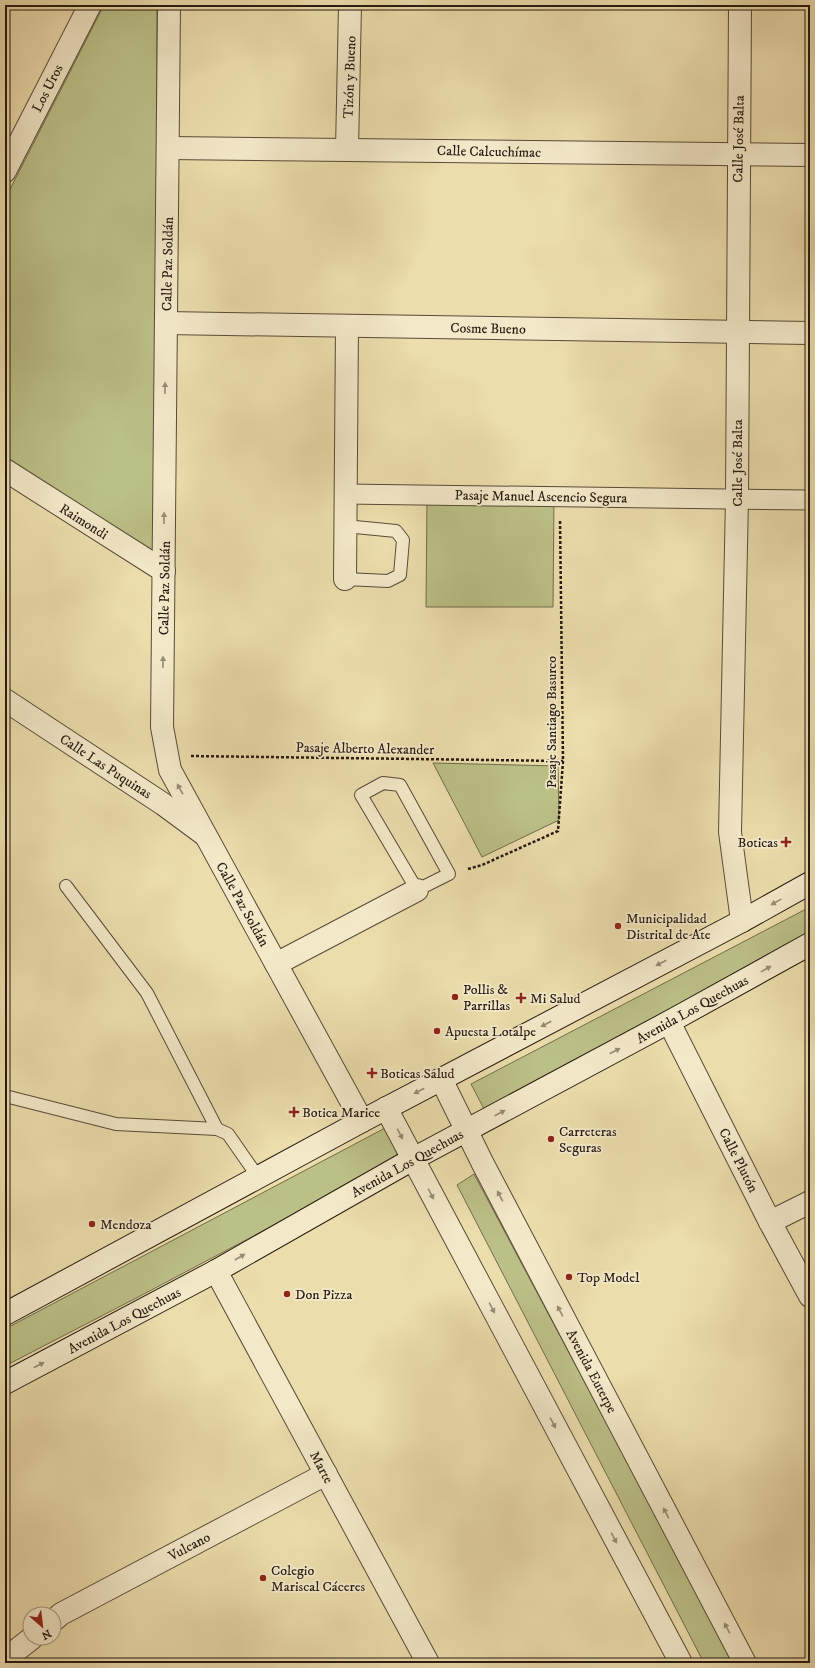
<svg xmlns="http://www.w3.org/2000/svg" width="815" height="1668" font-family="'IM FELL DW Pica',serif">
  <style>
    .green { fill: #bbc087; stroke: #706c4c }
    .lines { fill: none; stroke-linecap: round; stroke-linejoin: round }
    .service-casing { stroke: #584a38; stroke-width: 14 }
    .pedestrian-casing { stroke: #584a38; stroke-width: 21 }
    .minor-casing { stroke: #584a38; stroke-width: 24 }
    .tertiary-casing { stroke: #584a38; stroke-width: 24 }
    .secondary-casing { stroke: #261911; stroke-width: 24 }
    .path { stroke: #261911; stroke-width: 2.5; stroke-dasharray: 3 2; stroke-linecap: butt }
    .service { stroke: #f3e9c9; stroke-width: 12 }
    .pedestrian { stroke: #f3e9c9; stroke-width: 19 }
    .minor { stroke: #f3e9c9; stroke-width: 22 }
    .tertiary { stroke: #f3e9c9; stroke-width: 22 }
    .secondary { stroke: #f3e9c9; stroke-width: 22 }
    .oneway { fill: #978b76 }
    .poi-dot { fill: #8f2418; stroke: #f3e9c9; stroke-width: 1.5 }
    .labels { text-anchor: middle; stroke-width: 3.5; stroke-linejoin: round; paint-order: stroke }
    .street-label { font-size: 14px; fill: #261911; stroke: #f3e9c9 }
    .poi-label { font-size: 14px; fill: #261911; stroke: #f3e9c9; text-anchor: start }
  </style>
  <rect width="100%" height="100%" fill="#ecddac"/>
  <filter id="stains"><feTurbulence type="fractalNoise" baseFrequency=".005" numOctaves="4"/><feColorMatrix values="0 0 0 0 .2 0 0 0 0 .09 0 0 0 0 .02 0 0 0 .5 -.17"/></filter>
  <radialGradient id="worn" r=".72"><stop offset=".6" stop-color="#630" stop-opacity="0"/><stop offset="1" stop-color="#630" stop-opacity=".3"/></radialGradient>
  <g class="green">
    <path d="M 104,5 L 157,5 L 156,554 L 5,459 L 5,199 Z"/>
    <path d="M 427,500 L 554,501 L 553,607 L 426,607 Z"/>
    <path d="M 433,763 L 558,766 L 559,820 L 482,857 Z"/>
    <path d="M 810,907 L 810,935 L 484,1109 L 471,1084 Z"/>
    <path d="M 387,1127 L 399,1159 L 142,1295 L 5,1366 L 5,1329 Z"/>
    <path d="M 474,1174 L 734,1663 L 704,1663 L 457,1185 Z"/>
  </g>
  <g class="lines">
    <g class="service-casing">
      <g id="service">
        <path d="M 345,526 L 396,531 L 403,540 L 400,575 L 388,581 L 345,579"/>
        <path d="M 383,783 L 400,785 L 449,874 L 417,890 L 361,795 Z"/>
        <path d="M 66,886 L 147,993 L 217,1129"/>
        <path d="M 5,1096 L 116,1124 L 217,1129 L 228,1134 L 258,1177"/>
      </g>
    </g>
    <g class="pedestrian-casing">
      <path id="pedestrian" d="M 345,494 L 810,500"/>
    </g>
    <g class="minor-casing">
      <g id="minor">
        <path d="M 740,5 L 737,499 L 730,832 L 742,921"/>
        <path d="M 168,148 L 810,155"/>
        <path d="M 347,150 L 350,5"/>
        <path d="M 5,171 L 90,5"/>
        <path d="M 166,323 L 810,333"/>
        <path d="M 5,470 L 164,571"/>
        <path d="M 345,579 L 347,326"/>
        <path d="M 5,700 L 163,804 L 205,835"/>
        <path d="M 276,964 L 417,890"/>
        <path d="M 669,1022 L 770,1222 L 810,1296"/>
        <path d="M 770,1222 L 810,1202"/>
        <path d="M 216,1271 L 428,1663"/>
        <path d="M 54,1620 L 61,1614 L 326,1474"/>
        <path d="M 8,1663 L 13,1653 L 32,1638"/>
      </g>
    </g>
    <g class="tertiary-casing">
      <g id="tertiary">
        <path d="M 169,5 L 162,727 L 170,770 L 362,1121"/>
        <path d="M 441,1079 L 483,1164 L 745,1663"/>
        <path d="M 386,1108 L 681,1663"/>
      </g>
    </g>
    <g class="secondary-casing">
      <g id="secondary">
        <path d="M 5,1314 L 362,1121 L 742,921 L 810,883"/>
        <path d="M 5,1383 L 216,1271 L 413,1159 L 669,1022 L 810,944"/>
      </g>
    </g>
    <g class="path">
      <path d="M 191,756 L 563,761"/>
      <path d="M 468,869 L 482,865 L 558,831 L 563,761 L 560,519"/>
    </g>
    <use href="#service" class="service"/>
    <use href="#pedestrian" class="pedestrian"/>
    <use href="#minor" class="minor"/>
    <use href="#tertiary" class="tertiary"/>
    <use href="#secondary" class="secondary"/>
  </g>
  <defs><path id="oneway-solid" d="M-6-.8H1V-3.2L6.5 0L1 3.2V.8H-6Z"/></defs>
  <g class="oneway">
    <use href="#oneway-solid" transform="translate(165 388) rotate(-89)"/>
    <use href="#oneway-solid" transform="translate(164 518) rotate(-89)"/>
    <use href="#oneway-solid" transform="translate(163 662) rotate(-89)"/>
    <use href="#oneway-solid" transform="translate(180 789) rotate(-119)"/>
    <use href="#oneway-solid" transform="translate(776 902) rotate(151)"/>
    <use href="#oneway-solid" transform="translate(661 963) rotate(152)"/>
    <use href="#oneway-solid" transform="translate(766 969) rotate(-29)"/>
    <use href="#oneway-solid" transform="translate(546 1024) rotate(152)"/>
    <use href="#oneway-solid" transform="translate(615 1051) rotate(-28)"/>
    <use href="#oneway-solid" transform="translate(419 1091) rotate(152)"/>
    <use href="#oneway-solid" transform="translate(500 1113) rotate(-28)"/>
    <use href="#oneway-solid" transform="translate(400 1134) rotate(63)"/>
    <use href="#oneway-solid" transform="translate(431 1194) rotate(62)"/>
    <use href="#oneway-solid" transform="translate(500 1196) rotate(-118)"/>
    <use href="#oneway-solid" transform="translate(240 1257) rotate(-30)"/>
    <use href="#oneway-solid" transform="translate(492 1308) rotate(62)"/>
    <use href="#oneway-solid" transform="translate(560 1311) rotate(-118)"/>
    <use href="#oneway-solid" transform="translate(39 1365) rotate(-28)"/>
    <use href="#oneway-solid" transform="translate(553 1423) rotate(62)"/>
    <use href="#oneway-solid" transform="translate(666 1513) rotate(-118)"/>
    <use href="#oneway-solid" transform="translate(614 1538) rotate(62)"/>
    <use href="#oneway-solid" transform="translate(727 1628) rotate(-118)"/>
  </g>
  <g class="poi-dot">
    <path d="M784 836h4v4h4v4h-4v4h-4v-4h-4v-4h4z"/>
    <circle cx="618" cy="926" r="4"/>
    <circle cx="455" cy="997" r="4"/>
    <path d="M519 992h4v4h4v4h-4v4h-4v-4h-4v-4h4z"/>
    <circle cx="437" cy="1031" r="4"/>
    <path d="M370 1067h4v4h4v4h-4v4h-4v-4h-4v-4h4z"/>
    <path d="M292 1106h4v4h4v4h-4v4h-4v-4h-4v-4h4z"/>
    <circle cx="551" cy="1139" r="4"/>
    <circle cx="92" cy="1224" r="4"/>
    <circle cx="569" cy="1277" r="4"/>
    <circle cx="287" cy="1294" r="4"/>
    <circle cx="263" cy="1578" r="4"/>
  </g>
  <g class="labels">
    <g class="street-label">
      <text transform="translate(349 77) rotate(-88)" y="5">Tizón y Bueno</text>
      <text transform="translate(47 88) rotate(-63)" y="5">Los Uros</text>
      <text transform="translate(738 139) rotate(-89)" y="5">Calle José Balta</text>
      <text transform="translate(489 151) rotate(1)" y="5">Calle Calcuchímac</text>
      <text transform="translate(167 264) rotate(-89)" y="5">Calle Paz Soldán</text>
      <text transform="translate(488 328) rotate(1)" y="5">Cosme Bueno</text>
      <text transform="translate(737 463) rotate(-90)" y="5">Calle José Balta</text>
      <text transform="translate(541 496) rotate(1)" y="5">Pasaje Manuel Ascencio Segura</text>
      <text transform="translate(84 521) rotate(32)" y="5">Raimondi</text>
      <text transform="translate(164 588) rotate(-89)" y="5">Calle Paz Soldán</text>
      <text transform="translate(551 722) rotate(-90)" y="5">Pasaje Santiago Basurco</text>
      <text transform="translate(365 748) rotate(1)" y="5">Pasaje Alberto Alexander</text>
      <text transform="translate(106 766) rotate(33)" y="5">Calle Las Puquinas</text>
      <text transform="translate(243 904) rotate(61)" y="5">Calle Paz Soldán</text>
      <text transform="translate(692 1009) rotate(-29)" y="5">Avenida Los Quechuas</text>
      <text transform="translate(739 1160) rotate(63)" y="5">Calle Plutón</text>
      <text transform="translate(407 1163) rotate(-29)" y="5">Avenida Los Quechuas</text>
      <text transform="translate(124 1320) rotate(-28)" y="5">Avenida Los Quechuas</text>
      <text transform="translate(592 1371) rotate(62)" y="5">Avenida Euterpe</text>
      <text transform="translate(322 1467) rotate(62)" y="5">Marte</text>
      <text transform="translate(189 1546) rotate(-28)" y="5">Vulcano</text>
    </g>
    <g class="poi-label">
      <text x="778" y="847" text-anchor="end">Boticas</text>
      <text x="626" y="923">Municipalidad<tspan x="626" dy="16">Distrital de Ate</tspan></text>
      <text x="463" y="994">Pollis &amp;<tspan x="463" dy="16">Parrillas</tspan></text>
      <text x="530" y="1003">Mi Salud</text>
      <text x="445" y="1036">Apuesta Lotalpe</text>
      <text x="380" y="1078">Boticas Salud</text>
      <text x="302" y="1117">Botica Marice</text>
      <text x="559" y="1136">Carreteras<tspan x="559" dy="16">Seguras</tspan></text>
      <text x="100" y="1229">Mendoza</text>
      <text x="577" y="1282">Top Model</text>
      <text x="295" y="1299">Don Pizza</text>
      <text x="271" y="1575">Colegio<tspan x="271" dy="16">Mariscal Cáceres</tspan></text>
    </g>
  </g>
  <rect width="815" height="1668" fill="none" stroke="#ecddac" stroke-width="20"/>
  <rect x="6" y="6" width="803" height="1656" fill="none" stroke="#261911" stroke-width="2"/>
  <rect x="10" y="10" width="795" height="1648" fill="none" stroke="#261911"/>
  <g transform="translate(42 1626) rotate(152)"><circle r="19" fill="#f3e9c9" stroke="#a1967f"/>
  <path d="M0-3L7 15L0 10L-7 15Z" fill="#8f2418"/>
  <text y="-6" font-size="11" font-weight="bold" text-anchor="middle" fill="#261911">N</text>
  </g>
  <rect width="100%" height="100%" filter="url(#stains)"/>
  <rect width="100%" height="100%" fill="url(#worn)"/>
</svg>
